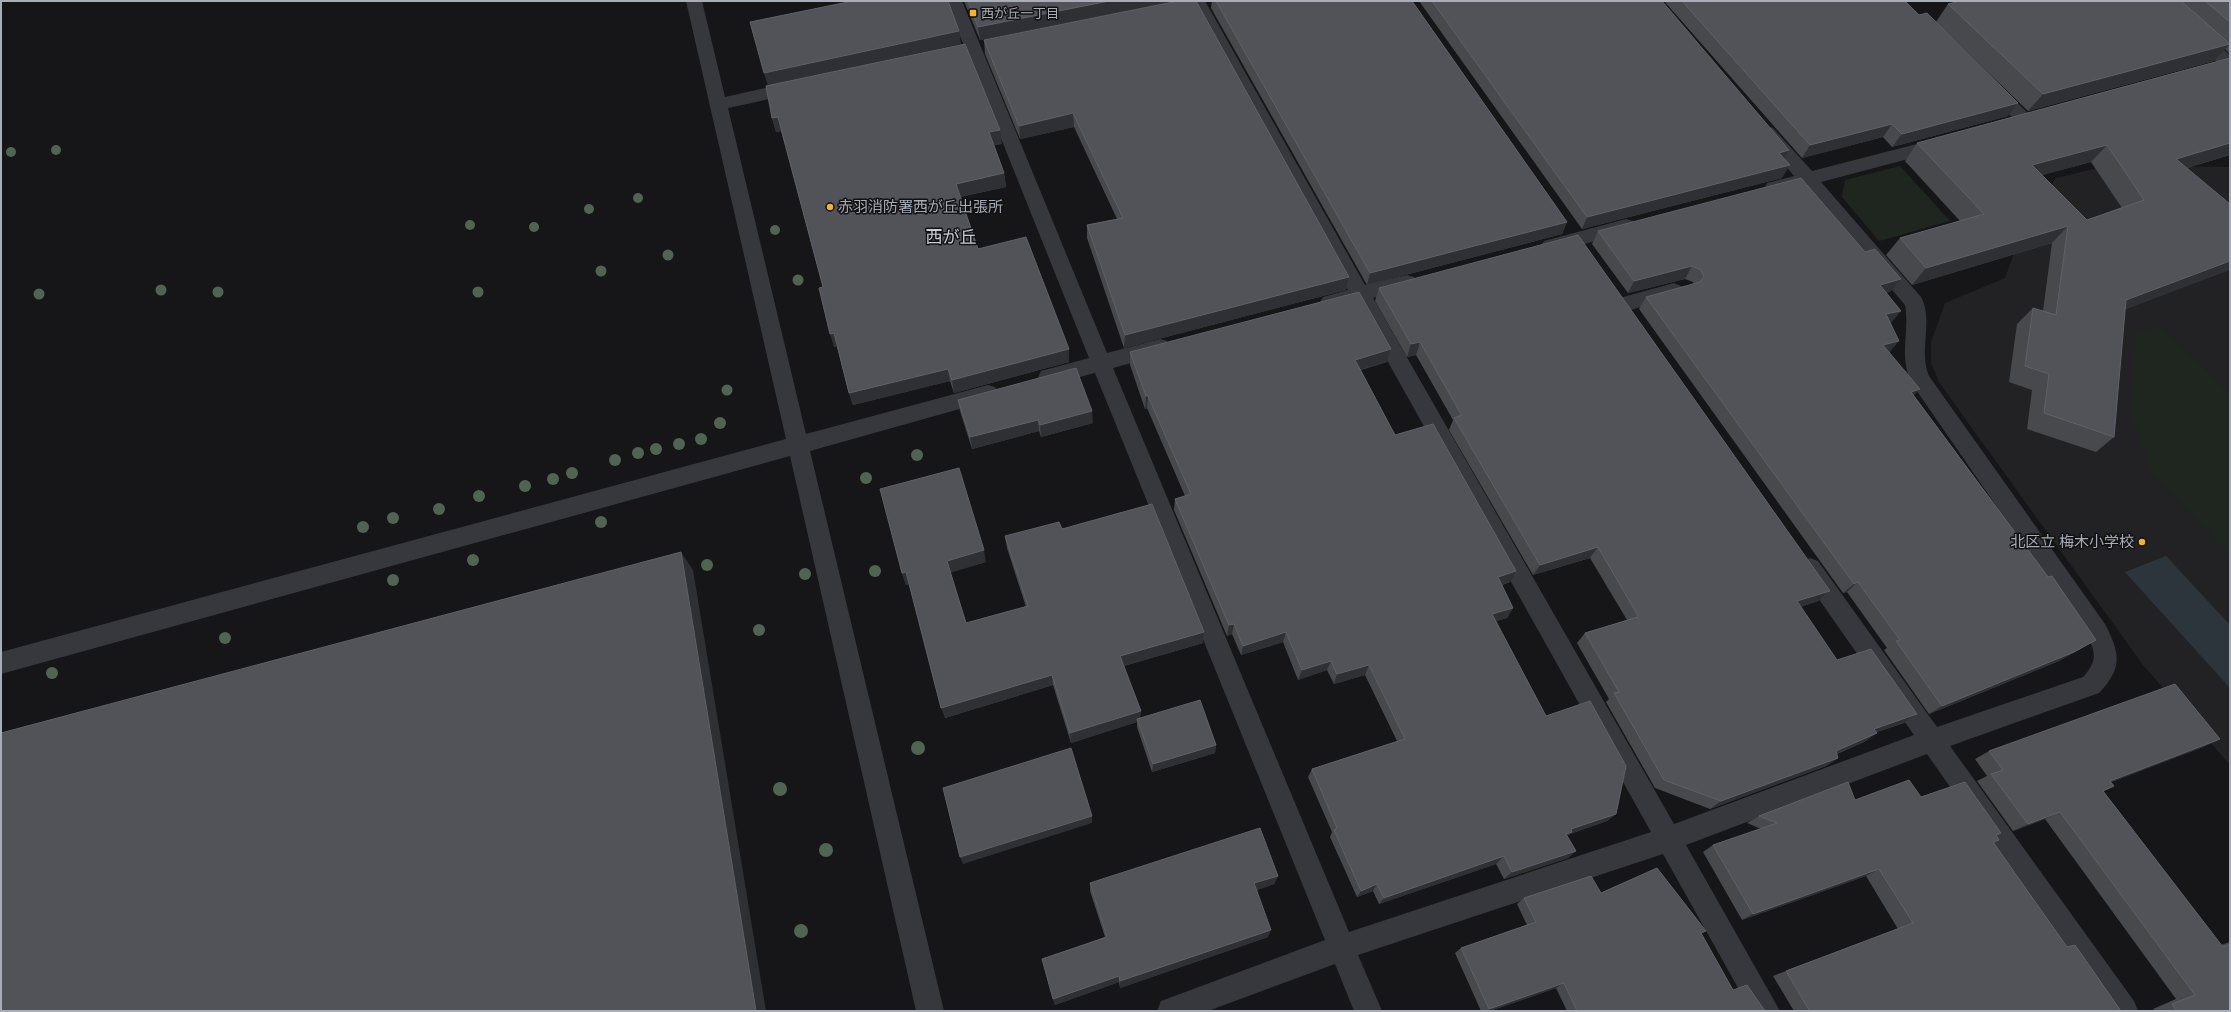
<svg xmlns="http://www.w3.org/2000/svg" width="2231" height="1012" font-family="Figtree,'Noto Sans JP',sans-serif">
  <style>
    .built { fill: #222225 }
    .green { fill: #1e261f }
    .water { fill: #2c353c }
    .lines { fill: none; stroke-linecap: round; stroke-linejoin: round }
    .minor { fill: #37383d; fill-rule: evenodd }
    .tree { fill: #506452 }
    .wall { fill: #47494d; fill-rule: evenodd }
    .shaded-wall { fill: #2f3033 }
    .building { fill: #525359; stroke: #5f6168; fill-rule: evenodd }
    .poi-dot { fill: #f2b134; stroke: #111113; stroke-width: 1.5 }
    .labels { text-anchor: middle; stroke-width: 3; stroke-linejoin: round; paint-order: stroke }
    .far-poi-label { font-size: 13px; fill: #a8adb8; stroke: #111113; text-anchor: start }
    .poi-label { font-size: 15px; fill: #a8adb8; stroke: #111113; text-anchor: start }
    .quarter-label { font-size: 17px; fill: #c9ccd4; stroke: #111113 }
  </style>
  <rect width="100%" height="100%" fill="#161618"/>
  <path class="built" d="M 2107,166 L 2230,167 L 2230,765 L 2143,665 L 1966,420 L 1939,382 L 1931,363 L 1931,342 L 1945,303 L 2005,278 L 2027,218 L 2056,178 Z"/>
  <g class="green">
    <path d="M 1900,166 L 1950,221 L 1879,241 L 1842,197 L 1845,180 Z"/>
    <path d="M 2160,326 L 2228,392 L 2230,391 L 2230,555 L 2152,473 L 2130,407 L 2136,334 Z"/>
  </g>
  <path class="water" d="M 2166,556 L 2230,625 L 2230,688 L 2125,572 Z"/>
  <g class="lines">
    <g class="minor">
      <path d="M 686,1 L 702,1 L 725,97 L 797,81 L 803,83 L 806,87 L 803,91 L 797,93 L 728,108 L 806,434 L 988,385 L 995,387 L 998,393 L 995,399 L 988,401 L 810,451 L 944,1011 L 916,1011 L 790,456 L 1,674 L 1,652 L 786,439 Z"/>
      <path d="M 946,1 L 962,1 L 1107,353 L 1160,339 L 1167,341 L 1170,347 L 1167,353 L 1113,368 L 1349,932 L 1651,832 L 1355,303 L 1330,310 L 1323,307 L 1320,302 L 1323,297 L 1348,290 L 1189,1 L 1205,1 L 1365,285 L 1407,275 L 1414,277 L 1417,282 L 1414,287 L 1373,298 L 1674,824 L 1914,735 L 1802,575 L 1799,568 L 1802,561 L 1810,558 L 1818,561 L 1937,727 L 2083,677 C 2095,664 2097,655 2089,640 L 1912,384 C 1898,355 1910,334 1905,305 L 1804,187 L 1774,195 L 1767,193 L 1765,188 L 1767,183 L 1794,176 L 1758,132 L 1761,128 L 1767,126 L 1773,128 L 1812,171 L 1940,138 L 1946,139 L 1949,144 L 1946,149 L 1821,182 L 1921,297 C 1934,321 1918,350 1929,376 L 2105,624 C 2120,653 2123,668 2099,693 L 1950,746 L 2134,1001 L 2138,1011 L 2107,1011 L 1927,754 L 1686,845 L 1780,1011 L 1751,1011 L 1663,854 L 1358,955 L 1382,1011 L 1354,1011 L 1335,964 L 1208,1011 L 1157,1011 L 1161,1001 L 1325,940 L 1095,373 L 1048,385 L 1041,383 L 1038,377 L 1041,371 L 1089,358 Z"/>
      <path d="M 2147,1 L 2165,1 L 2230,55 L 2230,70 L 2224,68 Z"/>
      <path d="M 1992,82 L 1998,84 L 2032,117 L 2035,121 L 2032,125 L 2026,127 L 2020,125 L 1986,92 L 1983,88 L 1986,84 Z"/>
      <path d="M 1626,219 L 1633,221 L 1635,226 L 1633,231 L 1551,253 L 1544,251 L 1541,246 L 1544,241 Z"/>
      <path d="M 1674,283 L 1681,286 L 1684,291 L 1681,296 L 1623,312 L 1616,309 L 1613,304 L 1616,299 Z"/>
    </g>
  </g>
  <g class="tree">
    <circle cx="56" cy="150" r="5"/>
    <circle cx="11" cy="152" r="5"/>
    <circle cx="638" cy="198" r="5"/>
    <circle cx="589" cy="209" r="5"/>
    <circle cx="470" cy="225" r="5"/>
    <circle cx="534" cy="227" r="5"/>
    <circle cx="775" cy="230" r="5"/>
    <circle cx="668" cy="255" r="5.5"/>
    <circle cx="601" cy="271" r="5.5"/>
    <circle cx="798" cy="280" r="5.5"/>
    <circle cx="161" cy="290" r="5.5"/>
    <circle cx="218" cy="292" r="5.5"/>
    <circle cx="478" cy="292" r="5.5"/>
    <circle cx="39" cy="294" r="5.5"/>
    <circle cx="727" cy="390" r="5.5"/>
    <circle cx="720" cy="423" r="6"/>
    <circle cx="701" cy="439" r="6"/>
    <circle cx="679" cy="444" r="6"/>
    <circle cx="656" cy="449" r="6"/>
    <circle cx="638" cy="453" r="6"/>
    <circle cx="917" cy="455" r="6"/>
    <circle cx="615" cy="460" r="6"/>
    <circle cx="572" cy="473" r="6"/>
    <circle cx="866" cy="478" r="6"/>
    <circle cx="553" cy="479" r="6"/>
    <circle cx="525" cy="486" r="6"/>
    <circle cx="479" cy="496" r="6"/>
    <circle cx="439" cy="509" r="6"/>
    <circle cx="393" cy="518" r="6"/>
    <circle cx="601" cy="522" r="6"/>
    <circle cx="363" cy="527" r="6"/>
    <circle cx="473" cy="560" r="6"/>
    <circle cx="707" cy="565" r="6"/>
    <circle cx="875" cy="571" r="6"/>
    <circle cx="805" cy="574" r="6"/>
    <circle cx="393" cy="580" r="6"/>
    <circle cx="759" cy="630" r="6"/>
    <circle cx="225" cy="638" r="6"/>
    <circle cx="52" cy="673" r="6"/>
    <circle cx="918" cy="748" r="7"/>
    <circle cx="780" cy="789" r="7"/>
    <circle cx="826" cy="850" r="7"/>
    <circle cx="801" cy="931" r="7"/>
  </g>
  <g class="wall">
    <path d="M 964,1 L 1176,1 L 980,40 Z"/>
    <path d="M 1212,1 L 1412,1 L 1567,222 L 1562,234 L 1367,285 L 1211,8 Z"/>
    <path d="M 1419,1 L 1662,1 L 1784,158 L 1782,178 L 1582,229 Z"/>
    <path d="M 1664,1 L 1905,1 L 2008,116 L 1892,147 L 1883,137 L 1802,158 Z"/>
    <path d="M 1960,1 L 2230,1 L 2230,54 L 2225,49 L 2214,61 L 2028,111 L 1936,22 L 1948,4 Z"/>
    <path d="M 984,40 L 1349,277 L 1346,290 L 1124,348 L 1087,238 L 1087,225 L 1117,219 L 1074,127 L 1020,139 L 985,54 Z"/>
    <path d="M 961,44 L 798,80 L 1002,144 L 994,145 L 1004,173 L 1006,187 L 960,197 L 978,249 L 1069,362 L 954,393 L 950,381 L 853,405 L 849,393 L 837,346 L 834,347 L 823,287 L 781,131 L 776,132 L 772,118 L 768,86 Z"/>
    <path d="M 2230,58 L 2230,155 L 2187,168 L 2125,310 L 2114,437 L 2096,452 L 2027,429 L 2032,390 L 2009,382 L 2017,324 L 2033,308 L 2043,311 L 2052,243 L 1912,285 L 1886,255 L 1900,238 L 1960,221 L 1905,161 L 1917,143 ZM 2091,162 L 2122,208 L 2087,220 L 2042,175 Z"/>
    <path d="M 1598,231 L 1891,291 L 1886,293 L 1891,323 L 1889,352 L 1914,396 L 2096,640 L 2059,661 L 1929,714 L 1884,650 L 1887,648 L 1847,592 L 1843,593 L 1639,309 L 1646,297 L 1694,284 L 1693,282 L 1685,279 L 1628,293 L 1592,244 Z"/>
    <path d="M 1379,288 L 1830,591 L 1818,601 L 1800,607 L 1837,660 L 1917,714 L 1904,723 L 1877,732 L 1877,733 L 1864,742 L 1837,754 L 1838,758 L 1826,766 L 1710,809 L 1655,788 L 1606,702 L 1609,699 L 1577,643 L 1585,633 L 1627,620 L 1590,558 L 1533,575 L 1449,430 L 1453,420 L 1416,355 L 1407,357 L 1375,301 Z"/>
    <path d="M 1391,349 L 1387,362 L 1361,370 L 1395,435 L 1510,582 L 1502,585 L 1513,608 L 1507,618 L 1496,621 L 1546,716 L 1616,814 L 1607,821 L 1570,834 L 1567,836 L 1576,851 L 1568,858 L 1504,879 L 1496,864 L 1379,904 L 1373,891 L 1357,897 L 1330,837 L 1332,832 L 1308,777 L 1312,769 L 1397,741 L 1365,675 L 1334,684 L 1327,670 L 1298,680 L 1283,642 L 1241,655 L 1232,634 L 1227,636 L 1174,510 L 1175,499 L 1185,496 L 1147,408 L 1145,409 L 1130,365 L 1130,352 Z"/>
    <path d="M 958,400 L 1093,423 L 1041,437 L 1039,431 L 972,449 L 960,411 Z"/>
    <path d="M 1062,529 L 1204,632 L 1203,643 L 1124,666 L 1140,718 L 1216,745 L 1215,753 L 1152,772 L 1137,727 L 1137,722 L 1071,743 L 1053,685 L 945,718 L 909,584 L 906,585 L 902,573 L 986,562 L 950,572 L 966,623 L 1026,607 L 1007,548 L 1005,536 Z"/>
    <path d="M 2220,739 L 2203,747 L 2111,782 L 2114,786 L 2103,791 L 2221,945 L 2230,942 L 2230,1011 L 2155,1011 L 2153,1009 L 2176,999 L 2045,819 L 2013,831 L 1977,781 L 1987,776 L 1975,759 L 1989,751 Z"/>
    <path d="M 1921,797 L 2001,833 L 1996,835 L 1999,840 L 1994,843 L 2067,947 L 2075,945 L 2121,1011 L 1794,1011 L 1773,976 L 1898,929 L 1866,876 L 1742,920 L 1703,852 L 1713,845 L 1761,829 L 1747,823 L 1759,816 L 1855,800 Z"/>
    <path d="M 1278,876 L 1274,884 L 1257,890 L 1268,937 L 1120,988 L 1119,982 L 1055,1005 L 1042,959 L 1105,937 L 1090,891 L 1090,883 Z"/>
    <path d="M 1601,893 L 1706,931 L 1701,933 L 1733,990 L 1762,1007 L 1765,1011 L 1567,1011 L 1556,988 L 1490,1011 L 1481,1011 L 1455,953 L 1461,948 L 1527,925 L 1517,904 L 1524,898 Z"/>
  </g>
  <g class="shaded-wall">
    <path d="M 1109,1 L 1176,1 L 980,40 L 978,27 Z"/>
    <path d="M 959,31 L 961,44 L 768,86 L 764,73 Z"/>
    <path d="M 2230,44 L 2214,61 L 2028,111 L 2043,94 Z"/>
    <path d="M 2018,103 L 2008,116 L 1892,147 L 1902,134 Z"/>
    <path d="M 1073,113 L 1074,127 L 1020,139 L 1019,126 Z"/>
    <path d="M 778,117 L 782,131 L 776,132 L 772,118 Z"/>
    <path d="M 1892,124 L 1883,137 L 1802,158 L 1810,145 Z"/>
    <path d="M 1000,130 L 1002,144 L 991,146 L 989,132 Z"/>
    <path d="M 2230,143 L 2230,155 L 2159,176 L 2176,159 Z"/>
    <path d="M 2107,145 L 2091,162 L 2017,182 L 2032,165 Z"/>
    <path d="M 1789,150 L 1781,163 L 1779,153 Z"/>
    <path d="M 1790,165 L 1782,178 L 1582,229 L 1587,217 Z"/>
    <path d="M 1004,173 L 1006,187 L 958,197 L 956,184 Z"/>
    <path d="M 1567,222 L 1562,234 L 1367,285 L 1370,273 Z"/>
    <path d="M 2068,226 L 2052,243 L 1912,285 L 1926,268 Z"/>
    <path d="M 2230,261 L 2230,270 L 2108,316 L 2126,300 Z"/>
    <path d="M 1692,266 L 1685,279 L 1628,293 L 1634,281 Z"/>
    <path d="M 1349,277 L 1346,290 L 1124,348 L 1125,335 Z"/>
    <path d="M 1901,279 L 1891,291 L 1870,297 L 1880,285 Z"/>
    <path d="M 1901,311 L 1891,323 L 1876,326 L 1886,314 Z"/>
    <path d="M 834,333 L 838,346 L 834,347 L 830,334 Z"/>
    <path d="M 1899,341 L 1889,353 L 1883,345 Z"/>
    <path d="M 1420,342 L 1416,355 L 1407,357 L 1411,344 Z"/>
    <path d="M 1069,349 L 1069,362 L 954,393 L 952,380 Z"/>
    <path d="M 1391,349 L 1387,362 L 1352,372 L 1355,360 Z"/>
    <path d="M 948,369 L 950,381 L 853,405 L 849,393 Z"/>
    <path d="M 1920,389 L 1909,400 L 1911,392 Z"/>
    <path d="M 1146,396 L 1148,396 L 1147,408 L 1145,409 Z"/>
    <path d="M 1092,411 L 1093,423 L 1041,437 L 1040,425 Z"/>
    <path d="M 1038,420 L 1039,431 L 972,449 L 970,437 Z"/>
    <path d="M 1598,547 L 1590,558 L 1533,575 L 1540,565 Z"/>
    <path d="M 984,550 L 986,562 L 950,573 L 947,561 Z"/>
    <path d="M 681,552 L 693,570 L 766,1011 L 756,1011 Z"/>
    <path d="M 1516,571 L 1510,582 L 1491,588 L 1498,577 Z"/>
    <path d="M 906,572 L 910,584 L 906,585 L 902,573 Z"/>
    <path d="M 1858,582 L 1847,592 L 1843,593 L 1854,584 Z"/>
    <path d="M 1830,591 L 1818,601 L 1786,612 L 1797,601 Z"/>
    <path d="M 1513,608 L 1507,618 L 1486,624 L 1492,614 Z"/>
    <path d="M 1234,624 L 1232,634 L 1227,636 L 1229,625 Z"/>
    <path d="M 1204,632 L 1203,643 L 1120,667 L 1120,656 Z"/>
    <path d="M 1286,632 L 1283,642 L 1241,655 L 1243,646 Z"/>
    <path d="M 2096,640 L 2059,661 L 1929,714 L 1942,706 Z"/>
    <path d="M 1331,661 L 1327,670 L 1298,680 L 1302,670 Z"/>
    <path d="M 1369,665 L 1365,675 L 1334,684 L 1337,674 Z"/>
    <path d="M 1052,675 L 1053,685 L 945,718 L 941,708 Z"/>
    <path d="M 1141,711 L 1140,721 L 1137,719 L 1137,722 L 1071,743 L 1070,733 Z"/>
    <path d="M 1917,714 L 1904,723 L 1861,737 L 1874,729 Z"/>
    <path d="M 1877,733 L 1864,742 L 1823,759 L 1836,751 Z"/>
    <path d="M 2220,739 L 2203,747 L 2094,789 L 2110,781 Z"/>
    <path d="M 1216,745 L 1215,753 L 1152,772 L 1153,764 Z"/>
    <path d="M 1838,758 L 1826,766 L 1710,809 L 1721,801 Z"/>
    <path d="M 2060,812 L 2045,819 L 2013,831 L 2028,824 Z"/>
    <path d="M 1616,814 L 1607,821 L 1570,834 L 1564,839 L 1558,842 L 1571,829 Z"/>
    <path d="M 1092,816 L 1092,823 L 963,864 L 960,857 Z"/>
    <path d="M 1576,851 L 1568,858 L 1504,879 L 1512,872 Z"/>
    <path d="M 1504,856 L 1496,864 L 1379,904 L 1384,898 Z"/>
    <path d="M 1879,869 L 1866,876 L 1742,920 L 1753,914 Z"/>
    <path d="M 1278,876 L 1274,884 L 1251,892 L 1254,883 Z"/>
    <path d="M 1377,884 L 1373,891 L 1357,897 L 1361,891 Z"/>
    <path d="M 1271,930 L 1268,937 L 1120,988 L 1120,981 Z"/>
    <path d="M 1119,976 L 1119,982 L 1055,1005 L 1053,999 Z"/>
    <path d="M 1564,983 L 1556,988 L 1490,1011 L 1487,1011 L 1489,1009 Z"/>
  </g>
  <g class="building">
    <path d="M 853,1 L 948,1 L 959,31 L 764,73 L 750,22 Z"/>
    <path d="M 968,1 L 1109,1 L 978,27 Z"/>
    <path d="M 1178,1 L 1196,1 L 1349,277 L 1125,335 L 1087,225 L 1123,218 L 1073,113 L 1019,126 L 984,40 Z"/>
    <path d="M 1216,1 L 1412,1 L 1567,222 L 1370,273 Z"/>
    <path d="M 1432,1 L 1662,1 L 1789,150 L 1779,153 L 1790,165 L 1587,217 Z"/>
    <path d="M 1682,1 L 1905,1 L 1919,15 L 1927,13 L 2018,103 L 1902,134 L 1892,124 L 1810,145 Z"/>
    <path d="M 1960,1 L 2181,1 L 2230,44 L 2043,94 L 1948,4 Z"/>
    <path d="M 2205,1 L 2230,1 L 2230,22 Z"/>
    <path d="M 965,44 L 1000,130 L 989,132 L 1004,173 L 956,184 L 978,249 L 1026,237 L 1069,349 L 952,380 L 948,369 L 849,393 L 834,333 L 830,334 L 819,288 L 823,287 L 778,117 L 772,118 L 766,86 Z"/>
    <path d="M 2230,58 L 2230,143 L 2176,159 L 2230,204 L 2230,261 L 2126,300 L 2114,437 L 2044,413 L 2049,374 L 2025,366 L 2033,308 L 2056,315 L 2068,226 L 1926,268 L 1900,238 L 1984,214 L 1917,143 ZM 2107,145 L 2144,200 L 2087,220 L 2032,165 Z"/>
    <path d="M 1801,178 L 1865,252 L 1875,249 L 1901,279 L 1880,285 L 1901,311 L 1886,314 L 1899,341 L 1883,345 L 1920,389 L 1911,392 L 2048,577 L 2052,576 L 2096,640 L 2074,652 L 1942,706 L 1896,641 L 1900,640 L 1858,582 L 1854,584 L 1646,297 L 1700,282 L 1704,277 L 1701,270 L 1692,266 L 1634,281 L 1598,231 Z"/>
    <path d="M 1578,235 L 1830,591 L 1797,601 L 1837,660 L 1871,649 L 1917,714 L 1874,729 L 1877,733 L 1836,751 L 1838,758 L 1721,801 L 1664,780 L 1614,693 L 1619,692 L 1585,633 L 1638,617 L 1637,614 L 1598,547 L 1540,565 L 1454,418 L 1462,415 L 1461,414 L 1420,342 L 1411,344 L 1379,288 Z"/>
    <path d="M 1359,292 L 1391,349 L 1355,360 L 1395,435 L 1433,424 L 1516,571 L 1498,577 L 1513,608 L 1492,614 L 1546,716 L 1590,701 L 1626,766 L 1616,814 L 1571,829 L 1572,832 L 1566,834 L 1576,851 L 1512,872 L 1504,856 L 1384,898 L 1377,884 L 1361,891 L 1334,830 L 1337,828 L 1312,769 L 1405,739 L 1369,665 L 1337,674 L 1331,661 L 1302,670 L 1286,632 L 1243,646 L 1234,624 L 1229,625 L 1175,499 L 1191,494 L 1148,396 L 1146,396 L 1130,352 Z"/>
    <path d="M 1076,368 L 1092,411 L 1040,425 L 1038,420 L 970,437 L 958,400 Z"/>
    <path d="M 959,468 L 984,550 L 947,561 L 966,623 L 1028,606 L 1005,536 L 1059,522 L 1062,529 L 1152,504 L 1204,632 L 1120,656 L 1141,711 L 1070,733 L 1052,675 L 941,708 L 906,572 L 902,573 L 880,489 Z"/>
    <path d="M 681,552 L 756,1011 L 1,1011 L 1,733 Z"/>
    <path d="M 2175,684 L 2220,739 L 2110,781 L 2114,786 L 2103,791 L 2223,947 L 2230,944 L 2230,1011 L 2176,1011 L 2172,1004 L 2195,995 L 2060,812 L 2028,824 L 1991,774 L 2003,770 L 1989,751 Z"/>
    <path d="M 1200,700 L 1216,745 L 1153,764 L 1137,719 Z"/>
    <path d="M 1071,748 L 1092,816 L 960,857 L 943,788 Z"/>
    <path d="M 1909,780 L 1921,797 L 1965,782 L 2001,833 L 1996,835 L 1999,840 L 1993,842 L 2067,947 L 2075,945 L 2121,1011 L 1807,1011 L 1809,1010 L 1786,971 L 1913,923 L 1879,869 L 1753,914 L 1713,845 L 1777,823 L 1759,816 L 1848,782 L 1855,800 Z"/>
    <path d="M 1260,828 L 1278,876 L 1254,883 L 1271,930 L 1120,981 L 1119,976 L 1053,999 L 1042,959 L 1107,937 L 1090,883 Z"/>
    <path d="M 1657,868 L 1706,931 L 1701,933 L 1733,990 L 1747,985 L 1765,1011 L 1577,1011 L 1564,983 L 1489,1009 L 1461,948 L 1536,922 L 1524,898 L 1591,876 L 1601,893 Z"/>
  </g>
  <g class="poi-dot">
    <rect x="969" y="9" width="8" height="8" rx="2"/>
    <circle cx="830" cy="207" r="4"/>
    <circle cx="2142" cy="542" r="4"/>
  </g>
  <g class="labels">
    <g class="far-poi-label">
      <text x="981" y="18">西が丘一丁目</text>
    </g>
    <g class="poi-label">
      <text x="838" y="212">赤羽消防署西が丘出張所</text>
      <text x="2134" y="547" text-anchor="end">北区立 梅木小学校</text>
    </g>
    <g class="quarter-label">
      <text x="951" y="243">西が丘</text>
    </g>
  </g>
  <rect width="2231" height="1012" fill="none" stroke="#a8adb8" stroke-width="4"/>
</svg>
